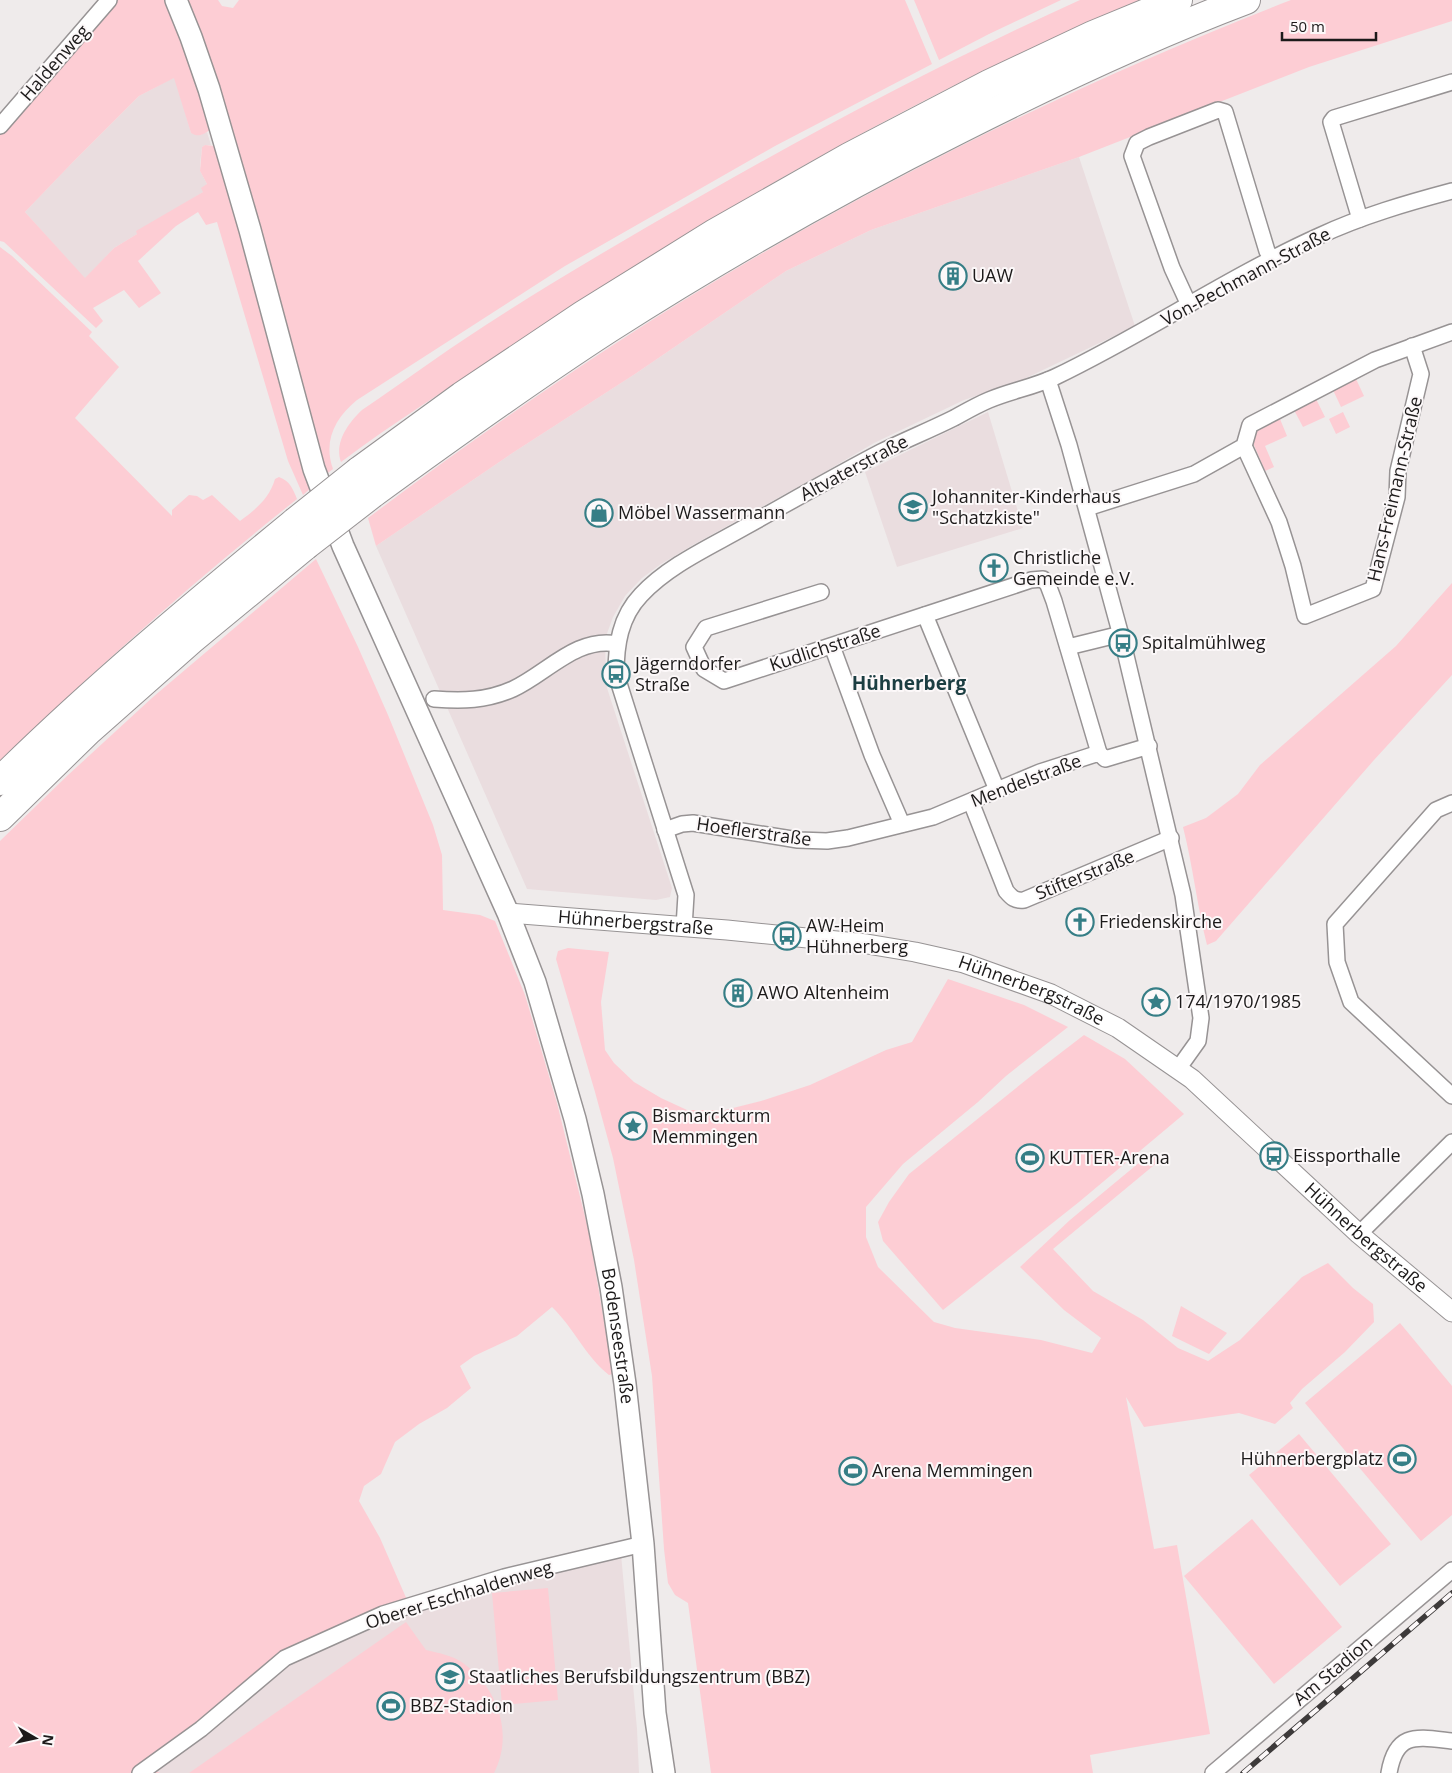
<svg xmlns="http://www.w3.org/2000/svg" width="1452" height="1773" font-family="'Open Sans',sans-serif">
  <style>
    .built { fill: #eadddf }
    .green { fill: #fdcdd4 }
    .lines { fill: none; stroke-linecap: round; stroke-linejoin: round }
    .minor-casing { stroke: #979394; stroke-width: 18 }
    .tertiary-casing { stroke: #979394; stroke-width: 21 }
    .secondary-casing { stroke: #979394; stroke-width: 24 }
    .motorway-casing { stroke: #979394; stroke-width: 30 }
    .minor { stroke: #fff; stroke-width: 15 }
    .tertiary { stroke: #fff; stroke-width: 19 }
    .secondary { stroke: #fff; stroke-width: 21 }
    .motorway { stroke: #fff; stroke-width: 28 }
    .rail-casing { stroke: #3d3a3a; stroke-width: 5.5 }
    .rail { stroke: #fcf8f9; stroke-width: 4; stroke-dasharray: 11; stroke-linecap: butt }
    .motorway-bridge-casing { stroke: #979394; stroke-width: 30; stroke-linecap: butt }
    .motorway-bridge { stroke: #fff; stroke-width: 28 }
    .labels { text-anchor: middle; stroke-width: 4; stroke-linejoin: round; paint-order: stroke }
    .street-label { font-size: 18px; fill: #1c1a1a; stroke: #fcf8f9 }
    .poi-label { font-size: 18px; fill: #1c1a1a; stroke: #fcf8f9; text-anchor: start }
    .neighbourhood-label { font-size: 19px; font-weight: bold; fill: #1c3e42; stroke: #fcf8f9 }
  </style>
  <rect width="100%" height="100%" fill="#efebeb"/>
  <g class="built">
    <path d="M 175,77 L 191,133 L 200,135 L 207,132 L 211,145 L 205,145 L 202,147 L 200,164 L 200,171 L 207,184 L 203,192 L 163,217 L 161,217 L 137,234 L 114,248 L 85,279 L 25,212 L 73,162 L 139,96 Z"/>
    <path d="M 1079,157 L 1135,326 L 1022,380 L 964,400 L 874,443 L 823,473 L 693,545 L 661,564 L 642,578 L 625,596 L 613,617 L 605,639 L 606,678 L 607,688 L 672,888 L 670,897 L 656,900 L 527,889 L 376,546 L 514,452 L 635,374 L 786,271 L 871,230 Z"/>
    <path d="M 988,412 L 1023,528 L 897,567 L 865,472 Z"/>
    <path d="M 621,1554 L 637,1729 L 639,1773 L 146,1773 L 287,1661 L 384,1618 L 504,1580 Z"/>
  </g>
  <g class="green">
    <path d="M 116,0 L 167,0 L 191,61 L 211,129 C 204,134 199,138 191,133 L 174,78 L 139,96 L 73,162 L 25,212 L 85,278 L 114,248 L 137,234 L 136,231 L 203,192 L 201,188 L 207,184 L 200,171 L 202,147 L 205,145 L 215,146 L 313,486 L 303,495 L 288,461 L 217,222 L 206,225 L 198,212 L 176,226 L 138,261 L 161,293 L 139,308 L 124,290 L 93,308 L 103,321 L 96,328 L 4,242 L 0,241 L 0,133 Z"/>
    <path d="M 186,0 L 218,0 L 222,6 L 233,8 L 239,0 L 905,0 L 932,64 L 775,146 L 565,266 L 357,400 C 335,418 323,441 333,469 L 324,476 Z"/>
    <path d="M 914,0 L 1061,0 L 989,34 L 939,60 Z"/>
    <path d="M 1080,0 L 1141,0 C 921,91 712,212 514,345 C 456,384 396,420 341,462 C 334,443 348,423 362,410 C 409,378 455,344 503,314 C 567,273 633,235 699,197 C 823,126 950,59 1080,0 Z"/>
    <path d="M 1291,0 L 1452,0 L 1452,21 L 1309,67 L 1079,157 L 871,230 L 786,271 L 635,374 L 514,452 L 376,546 L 368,518 C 472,440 578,365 689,297 C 880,180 1082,81 1291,0 Z"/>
    <path d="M 0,247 L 12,256 L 92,332 L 89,336 L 119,367 L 75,418 L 172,516 L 172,510 L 189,495 L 197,496 L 203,500 L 212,495 L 240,521 C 256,509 269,499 275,479 L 279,477 C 290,481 293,489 297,499 C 194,581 95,669 0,761 Z"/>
    <path d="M 1356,379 L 1364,396 L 1341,407 L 1333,390 Z"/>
    <path d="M 1316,399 L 1325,417 L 1303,427 L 1294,410 Z"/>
    <path d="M 1343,412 L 1350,427 L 1336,434 L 1329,419 Z"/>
    <path d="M 1280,419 L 1287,436 L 1265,446 L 1274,467 L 1265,471 L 1251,438 L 1251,434 Z"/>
    <path d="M 316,559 L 358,647 L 388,715 L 433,825 L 442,855 L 443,910 L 480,915 L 495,921 L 525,995 L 557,1103 L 589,1233 L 613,1374 L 609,1375 C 585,1356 574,1328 552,1307 L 517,1336 L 474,1356 L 460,1366 L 471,1388 L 447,1408 L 419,1424 L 395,1442 L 381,1474 L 364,1486 L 359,1501 L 380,1538 L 411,1609 L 287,1661 L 152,1769 L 160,1773 L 0,1773 L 0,841 L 67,776 L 153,697 Z"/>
    <path d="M 1452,583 L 1452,675 L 1374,760 L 1216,941 L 1207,945 C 1197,906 1193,866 1183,827 L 1206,818 L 1238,794 L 1260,765 L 1396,646 Z"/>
    <path d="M 568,948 L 609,952 L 601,1002 L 605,1050 L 614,1063 L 634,1082 L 661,1098 L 687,1110 L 725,1110 L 761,1101 L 810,1085 L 886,1050 L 912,1042 L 948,979 L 1024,1005 L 1068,1027 L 1006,1076 L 978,1102 L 903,1164 L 866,1207 L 866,1237 L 878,1267 L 934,1322 L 955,1328 L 1041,1340 L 1092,1353 L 1101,1338 L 1064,1310 L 1020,1267 L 1070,1220 L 1146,1157 L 1153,1154 L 1159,1161 L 1053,1249 L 1093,1291 L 1143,1320 L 1178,1348 L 1208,1361 L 1240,1340 L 1302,1277 L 1328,1263 L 1353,1288 L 1373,1304 L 1374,1322 L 1345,1352 L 1302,1389 L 1290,1403 L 1293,1408 L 1275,1424 L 1239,1413 L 1144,1427 L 1126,1397 L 1154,1549 L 1177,1545 L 1210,1734 L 1090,1755 L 1093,1773 L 711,1773 L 688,1603 L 675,1595 L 668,1583 L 664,1549 L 652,1376 L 634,1260 L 613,1158 L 595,1092 L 556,959 L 558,951 Z"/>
    <path d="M 1084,1035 L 1125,1059 L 1184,1114 L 1079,1202 L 943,1310 L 883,1241 L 878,1222 L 889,1202 L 909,1174 L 1041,1068 Z"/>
    <path d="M 1181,1306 L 1227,1333 L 1209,1354 L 1172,1336 Z"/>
    <path d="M 1400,1323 L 1452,1386 L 1452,1515 L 1421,1541 L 1305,1403 Z"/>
    <path d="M 1299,1434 L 1391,1544 L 1340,1586 L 1249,1475 Z"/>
    <path d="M 1252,1519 L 1342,1627 L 1274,1684 L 1184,1576 Z"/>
    <path d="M 548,1588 L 558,1700 L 502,1705 L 492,1593 Z"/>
    <path d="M 406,1622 L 426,1650 C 438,1653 452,1655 463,1663 C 498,1688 514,1734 494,1773 L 189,1773 Z"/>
  </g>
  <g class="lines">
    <g class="minor-casing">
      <g id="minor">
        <path d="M 0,126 L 109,0"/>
        <path d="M 1360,219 L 1331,122 L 1334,118 L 1452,82"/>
        <path d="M 1189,305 L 1172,268 L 1132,156 L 1137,143 L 1149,137 L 1218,110 L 1225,112 L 1267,251 L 1272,259"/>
        <path d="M 1048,380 L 1069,445 L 1123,643 L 1183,895 L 1201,1018 L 1198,1041 L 1178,1069"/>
        <path d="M 1244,446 L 1279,522 L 1293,566 L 1305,616 L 1373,589 L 1397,497 L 1398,471 L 1421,374 L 1412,346"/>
        <path d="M 1087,508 L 1194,474 L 1244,446 L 1250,425 L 1375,360 L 1452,332"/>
        <path d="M 821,592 L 706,628 L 694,647 L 704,669 L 724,681 L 1031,580 L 1043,579 L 1048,585 L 1054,601 L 1099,753"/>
        <path d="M 925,615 L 997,790"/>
        <path d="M 832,646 L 872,755 L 902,824"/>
        <path d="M 1068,647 L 1121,634"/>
        <path d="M 434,699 C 462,701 486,701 513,689 C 546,674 577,636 617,644"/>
        <path d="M 971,802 L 1006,891 C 1012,898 1015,901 1024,900 L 1171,838"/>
        <path d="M 1452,803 L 1436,810 L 1335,924 L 1337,962 L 1351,1002 L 1452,1096"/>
        <path d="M 665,830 L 682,824 L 693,823 L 798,840 L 827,841 L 848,838 L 933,817 L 1040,772 L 1099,753 L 1105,759 L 1149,746"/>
        <path d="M 684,927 L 686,895 L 616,674 C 616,645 620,617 641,595 C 669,565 710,547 745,527 C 790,502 835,476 881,452 C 905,440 930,430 954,418 C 965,412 977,405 989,400 C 1010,391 1034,387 1055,377 C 1145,334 1228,277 1319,236 C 1362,216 1407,203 1452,191"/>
        <path d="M 1359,1234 L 1452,1142"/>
        <path d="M 140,1773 L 201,1729 L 285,1658 L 383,1614 L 504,1577 L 643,1544"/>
        <path d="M 1213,1773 L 1452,1570"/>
        <path d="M 1389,1773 C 1396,1731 1417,1737 1452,1741"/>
      </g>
    </g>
    <g class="tertiary-casing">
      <g id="tertiary">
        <path id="s1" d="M 508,913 L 727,930 L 867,944 L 915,952 L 964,963 L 1051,994 L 1118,1028 L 1192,1079 L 1359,1234 L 1452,1312"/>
      </g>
    </g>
    <g class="secondary-casing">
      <g id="secondary">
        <path id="s2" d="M 176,0 L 191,37 L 209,89 L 250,230 L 314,469 L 343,546 L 508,913 L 535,982 L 575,1119 L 593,1194 L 611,1287 L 625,1384 L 643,1544 L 655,1713 L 664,1773"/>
      </g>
    </g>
    <g class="motorway-casing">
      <g id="motorway">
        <path d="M 359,471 L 462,396 L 583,315 L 715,233 L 849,157 L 989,84 L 1093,35 L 1178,0"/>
        <path d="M 372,494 C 450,437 528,381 608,329 C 722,256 840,189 960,129 C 1053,82 1148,37 1246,0"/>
        <path d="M 0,781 C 93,689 194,605 295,522"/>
        <path d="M 0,817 L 88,731 L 191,640 L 305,546"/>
      </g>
    </g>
    <use href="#minor" class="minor"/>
    <use href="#tertiary" class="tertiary"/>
    <use href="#secondary" class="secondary"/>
    <use href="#motorway" class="motorway"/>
    <g class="rail-casing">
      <path id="rail" d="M 1243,1773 L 1452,1593"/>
    </g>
    <use href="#rail" class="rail"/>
    <g class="motorway-bridge-casing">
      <g id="motorway-bridge">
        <path d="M 295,522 L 359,471"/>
        <path d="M 305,546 L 372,494"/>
      </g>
    </g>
    <use href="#motorway-bridge" class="motorway-bridge"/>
  </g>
  <defs>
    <g id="building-ring" transform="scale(1.4375)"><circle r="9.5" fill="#fcf8f9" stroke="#367e86" stroke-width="1.5"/><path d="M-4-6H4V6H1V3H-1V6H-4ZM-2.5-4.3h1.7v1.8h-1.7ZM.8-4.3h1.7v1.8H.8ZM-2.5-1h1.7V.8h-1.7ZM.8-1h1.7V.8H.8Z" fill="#367e86"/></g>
    <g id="school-ring" transform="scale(1.4375)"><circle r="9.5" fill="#fcf8f9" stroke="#367e86" stroke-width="1.5"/><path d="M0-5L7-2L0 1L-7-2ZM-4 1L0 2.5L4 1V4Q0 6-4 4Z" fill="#367e86"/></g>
    <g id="shop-ring" transform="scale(1.4375)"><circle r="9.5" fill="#fcf8f9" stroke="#367e86" stroke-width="1.5"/><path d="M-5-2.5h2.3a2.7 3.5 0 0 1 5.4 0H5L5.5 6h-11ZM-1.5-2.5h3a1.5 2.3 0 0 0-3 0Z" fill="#367e86"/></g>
    <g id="church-ring" transform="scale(1.4375)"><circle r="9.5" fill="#fcf8f9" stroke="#367e86" stroke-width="1.5"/><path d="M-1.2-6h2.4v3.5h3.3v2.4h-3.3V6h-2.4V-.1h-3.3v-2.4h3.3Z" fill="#367e86"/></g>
    <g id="bus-ring" transform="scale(1.4375)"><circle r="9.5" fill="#fcf8f9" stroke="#367e86" stroke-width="1.5"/><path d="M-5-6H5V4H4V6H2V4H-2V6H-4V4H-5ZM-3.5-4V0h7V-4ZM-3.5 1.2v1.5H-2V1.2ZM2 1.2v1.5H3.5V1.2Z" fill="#367e86"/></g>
    <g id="sight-ring" transform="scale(1.4375)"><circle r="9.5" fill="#fcf8f9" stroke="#367e86" stroke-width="1.5"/><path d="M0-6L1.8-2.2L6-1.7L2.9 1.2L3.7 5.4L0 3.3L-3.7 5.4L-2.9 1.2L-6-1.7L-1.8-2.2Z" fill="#367e86"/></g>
    <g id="stadium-ring" transform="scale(1.4375)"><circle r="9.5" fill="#fcf8f9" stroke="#367e86" stroke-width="1.5"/><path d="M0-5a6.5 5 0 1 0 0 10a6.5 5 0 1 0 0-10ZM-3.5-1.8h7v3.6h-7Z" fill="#367e86"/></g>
  </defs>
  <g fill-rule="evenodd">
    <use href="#building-ring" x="953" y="276"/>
    <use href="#school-ring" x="913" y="507"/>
    <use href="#shop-ring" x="599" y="513"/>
    <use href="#church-ring" x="994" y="568"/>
    <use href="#bus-ring" x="1123" y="643"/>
    <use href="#bus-ring" x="616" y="674"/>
    <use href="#church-ring" x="1080" y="922"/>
    <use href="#bus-ring" x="787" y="936"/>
    <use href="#building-ring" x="738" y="993"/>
    <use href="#sight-ring" x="1156" y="1002"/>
    <use href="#sight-ring" x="633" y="1126"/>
    <use href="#bus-ring" x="1274" y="1156"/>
    <use href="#stadium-ring" x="1030" y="1158"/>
    <use href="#stadium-ring" x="1402" y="1459"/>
    <use href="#stadium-ring" x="853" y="1471"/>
    <use href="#school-ring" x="450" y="1677"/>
    <use href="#stadium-ring" x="391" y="1706"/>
  </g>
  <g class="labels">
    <g class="street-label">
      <text transform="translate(55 63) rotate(-49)" y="6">Haldenweg</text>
      <text transform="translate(1246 277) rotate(-28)" y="6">Von-Pechmann-Straße</text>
      <text transform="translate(854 468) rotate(-28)" y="6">Altvaterstraße</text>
      <text transform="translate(1395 489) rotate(-77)" y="6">Hans-Freimann-Straße</text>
      <text transform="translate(825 648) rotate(-18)" y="6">Kudlichstraße</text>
      <text transform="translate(1026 781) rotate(-21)" y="6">Mendelstraße</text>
      <text transform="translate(754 832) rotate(8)" y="6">Hoeflerstraße</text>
      <text transform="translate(1085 875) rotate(-22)" y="6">Stifterstraße</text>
      <text dy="6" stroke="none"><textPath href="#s1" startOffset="128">Hühnerbergstraße</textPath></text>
      <text dy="6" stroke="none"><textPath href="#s1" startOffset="532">Hühnerbergstraße</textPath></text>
      <text dy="6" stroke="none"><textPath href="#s1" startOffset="952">Hühnerbergstraße</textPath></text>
      <text dy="6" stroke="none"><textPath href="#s2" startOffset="1412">Bodenseestraße</textPath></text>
      <text transform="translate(459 1595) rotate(-17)" y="6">Oberer Eschhaldenweg</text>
      <text transform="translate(1333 1671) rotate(-40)" y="6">Am Stadion</text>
    </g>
    <g class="poi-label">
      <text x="972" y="282">UAW</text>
      <text x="932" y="503">Johanniter-Kinderhaus<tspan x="932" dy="21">"Schatzkiste"</tspan></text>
      <text x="618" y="519">Möbel Wassermann</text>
      <text x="1013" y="564">Christliche<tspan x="1013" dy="21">Gemeinde e.V.</tspan></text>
      <text x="1142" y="649">Spitalmühlweg</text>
      <text x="635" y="670">Jägerndorfer<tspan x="635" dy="21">Straße</tspan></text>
      <text x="1099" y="928">Friedenskirche</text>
      <text x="806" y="932">AW-Heim<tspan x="806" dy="21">Hühnerberg</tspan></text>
      <text x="757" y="999">AWO Altenheim</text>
      <text x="1175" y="1008">174/1970/1985</text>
      <text x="652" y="1122">Bismarckturm<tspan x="652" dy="21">Memmingen</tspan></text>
      <text x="1293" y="1162">Eissporthalle</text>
      <text x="1049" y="1164">KUTTER-Arena</text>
      <text x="1383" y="1465" text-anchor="end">Hühnerbergplatz</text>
      <text x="872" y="1477">Arena Memmingen</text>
      <text x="469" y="1683">Staatliches Berufsbildungszentrum (BBZ)</text>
      <text x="410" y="1712">BBZ-Stadion</text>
    </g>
    <g class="neighbourhood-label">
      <text x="909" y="690">Hühnerberg</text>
    </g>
  </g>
  <g transform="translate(35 1738) rotate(99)" stroke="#fcf8f9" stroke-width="4" paint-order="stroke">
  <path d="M0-4L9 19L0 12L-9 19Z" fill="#1c1a1a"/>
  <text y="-8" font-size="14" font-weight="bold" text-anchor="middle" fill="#1c1a1a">N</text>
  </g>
  <path d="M1282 32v8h94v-8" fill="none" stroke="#1c1a1a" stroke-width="2.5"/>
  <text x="1290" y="32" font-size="15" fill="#1c1a1a" stroke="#fcf8f9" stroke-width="4" paint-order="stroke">50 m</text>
</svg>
